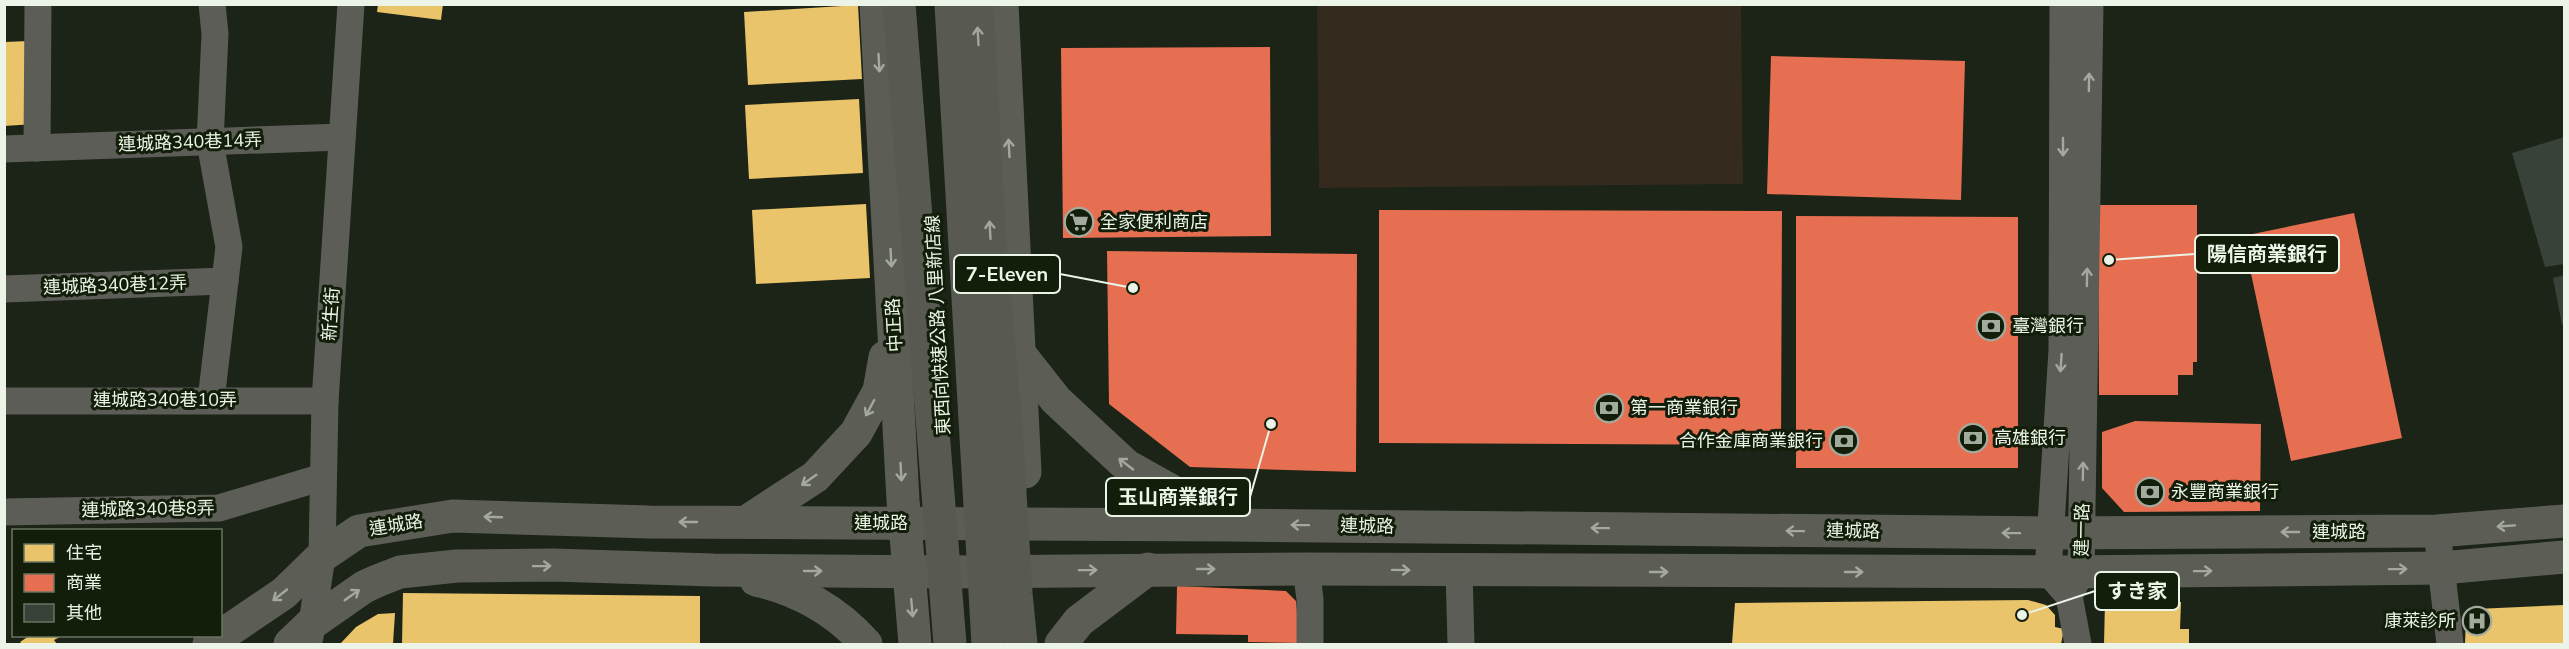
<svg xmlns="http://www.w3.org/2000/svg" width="2569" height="649" font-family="'Nunito Sans','Noto Sans TC','Noto Sans JP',sans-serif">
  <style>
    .green { fill: #342a1d }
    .homes { fill: #e9c46a }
    .shops { fill: #e76f51 }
    .building { fill: #394239 }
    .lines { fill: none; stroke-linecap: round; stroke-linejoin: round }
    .minor { stroke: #5d5d58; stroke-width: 27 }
    .major { stroke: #5c5e56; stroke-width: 33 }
    .highway-bridge { stroke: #585a52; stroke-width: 33 }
    .oneway { stroke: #a2a79c }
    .oneway2 { stroke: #a4a99e }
    .oneway3 { stroke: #a4a89f }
    .labels { text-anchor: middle; stroke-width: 6; stroke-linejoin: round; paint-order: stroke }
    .street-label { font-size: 18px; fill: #ebf4e6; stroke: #121e09 }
    .poi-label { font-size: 18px; fill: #ebf4e6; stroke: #121e09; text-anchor: start }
    .leader { fill: none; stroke: #ebf4e6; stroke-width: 2 }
    .callout-dot { fill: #ebf4e6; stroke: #121e09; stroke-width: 2 }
    .callout { fill: #121e09; stroke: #ebf4e6; stroke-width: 2 }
    .callout-label { font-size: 20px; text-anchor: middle; font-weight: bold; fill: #ebf4e6 }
  </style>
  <rect width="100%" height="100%" fill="#1c2317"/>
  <path class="green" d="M 1317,5 L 1741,5 L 1743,184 L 1319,188 Z"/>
  <g class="homes">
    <path d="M 378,4 L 443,4 L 441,20 L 377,12 Z"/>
    <path d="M 858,5 L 862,79 L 748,85 L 744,12 Z"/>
    <path d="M 29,41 L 35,124 L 4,126 L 4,42 Z"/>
    <path d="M 859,99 L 863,173 L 749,179 L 745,105 Z"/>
    <path d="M 866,204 L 870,278 L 756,284 L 752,210 Z"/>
    <path d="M 403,593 L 700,596 L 700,644 L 402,644 Z"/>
    <path d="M 2028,600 L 2046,605 L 2055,615 L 2055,627 L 2064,629 L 2061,644 L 1732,644 L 1735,603 Z"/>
    <path d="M 2105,601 L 2181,602 L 2180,629 L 2189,629 L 2189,644 L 2104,644 Z"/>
    <path d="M 2564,605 L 2564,644 L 2465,644 L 2466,618 L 2476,609 Z"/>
    <path d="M 395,613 L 393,644 L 340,644 L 356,627 L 378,614 Z"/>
    <path d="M 29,636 L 62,636 L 54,640 L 57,644 L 22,644 L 20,642 Z"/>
  </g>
  <g class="shops">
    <path d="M 1270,47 L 1271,236 L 1063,238 L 1061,48 Z"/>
    <path d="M 1771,56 L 1965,61 L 1961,200 L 1767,194 Z"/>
    <path d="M 2098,205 L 2197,205 L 2197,362 L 2193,362 L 2193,375 L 2178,375 L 2178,395 L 2099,395 Z"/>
    <path d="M 1379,210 L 1782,211 L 1781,445 L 1379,443 Z"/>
    <path d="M 2354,213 L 2402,438 L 2291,461 L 2243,236 Z"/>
    <path d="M 1796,216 L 2018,217 L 2018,468 L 1796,468 Z"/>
    <path d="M 1107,251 L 1357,254 L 1356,472 L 1190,467 L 1109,404 Z"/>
    <path d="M 2135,421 L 2261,424 L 2260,511 L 2124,512 L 2102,488 L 2102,432 Z"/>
    <path d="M 1177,586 L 1286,591 L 1296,601 L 1300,643 L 1248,642 L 1248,635 L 1176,634 Z"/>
  </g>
  <g class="building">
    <path d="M 2564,137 L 2564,264 L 2545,267 L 2512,153 Z"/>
    <path d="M 2564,275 L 2564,324 L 2562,325 L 2553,278 Z"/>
  </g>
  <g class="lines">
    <g class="minor">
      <path d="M 2063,4 L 2062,350 L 2048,572 L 2069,596 L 2081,572 L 2090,4"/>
      <path d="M 37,148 L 38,4"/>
      <path d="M 4,149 L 342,137"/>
      <path d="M 4,289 L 225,281"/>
      <path d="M 211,400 L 229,247 L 210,142 L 215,34 L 212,4"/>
      <path d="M 4,401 L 325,401"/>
      <path d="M 4,512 L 219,508 L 323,477"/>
      <path d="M 2437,531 L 2450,644"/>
      <path d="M 1306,569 L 1310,599 L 1310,644"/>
      <path d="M 1459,571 L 1461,644"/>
      <path d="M 2069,596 L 2078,644"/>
      <path d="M 310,637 L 322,556 L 325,401 L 351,4"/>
    </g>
    <g class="major">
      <path d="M 876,4 L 903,500 L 915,644"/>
      <path d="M 1002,4 L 1025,472"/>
      <path d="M 1019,353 L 1056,400 L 1127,466 L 1227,522"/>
      <path d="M 746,522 L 815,477 L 856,433 L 879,391 L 885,357"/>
      <path d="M 756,580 C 798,589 837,611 866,644"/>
      <path d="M 209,644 L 284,593 L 322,556 L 359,531 L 453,516 L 649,522 L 1231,525 L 2048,533 L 2437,531 L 2564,521"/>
      <path d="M 290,644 L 311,624 L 364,587 L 377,581 L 400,572 L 457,566 L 553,565 L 713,570 L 945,572 L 1306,569 L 2066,572 L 2442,568 L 2564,557"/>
      <path d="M 1061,644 L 1079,621 L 1148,569"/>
    </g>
    <g class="highway-bridge">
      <path d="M 899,4 L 950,644"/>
      <path d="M 951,4 L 988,644"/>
      <path d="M 977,4 L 990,245 L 1006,425 L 1016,593 L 1021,644"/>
    </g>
  </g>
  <defs><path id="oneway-shaft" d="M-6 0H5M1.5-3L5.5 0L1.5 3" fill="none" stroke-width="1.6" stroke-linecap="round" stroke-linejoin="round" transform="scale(1.5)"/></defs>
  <g class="oneway">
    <use href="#oneway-shaft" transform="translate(978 36) rotate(-93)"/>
    <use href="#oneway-shaft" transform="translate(990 230) rotate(-93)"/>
  </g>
  <g class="oneway2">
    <use href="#oneway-shaft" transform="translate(879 63) rotate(87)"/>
    <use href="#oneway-shaft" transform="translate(1009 148) rotate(-93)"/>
    <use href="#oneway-shaft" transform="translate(891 258) rotate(87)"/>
    <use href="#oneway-shaft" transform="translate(870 408) rotate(118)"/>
    <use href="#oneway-shaft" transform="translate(1126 464) rotate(-142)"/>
    <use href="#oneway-shaft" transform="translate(901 472) rotate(87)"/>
    <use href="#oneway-shaft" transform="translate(809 480) rotate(145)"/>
    <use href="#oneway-shaft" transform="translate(493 517) rotate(-178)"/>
    <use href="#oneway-shaft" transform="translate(688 522) rotate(180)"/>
    <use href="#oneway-shaft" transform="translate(1300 525) rotate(-179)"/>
    <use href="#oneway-shaft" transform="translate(2506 526) rotate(176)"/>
    <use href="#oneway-shaft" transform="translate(1600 528) rotate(-179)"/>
    <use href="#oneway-shaft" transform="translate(1795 531) rotate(-179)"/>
    <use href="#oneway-shaft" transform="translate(2290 532) rotate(180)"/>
    <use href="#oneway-shaft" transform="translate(2011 533) rotate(-179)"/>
    <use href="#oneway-shaft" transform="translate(542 566) rotate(-1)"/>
    <use href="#oneway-shaft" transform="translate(1206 569)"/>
    <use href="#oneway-shaft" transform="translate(2398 569) rotate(-1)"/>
    <use href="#oneway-shaft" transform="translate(1088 570) rotate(-1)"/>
    <use href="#oneway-shaft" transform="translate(1401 570) rotate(1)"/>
    <use href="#oneway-shaft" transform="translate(813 571)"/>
    <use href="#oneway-shaft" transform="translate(2203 571) rotate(-1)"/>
    <use href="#oneway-shaft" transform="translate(1659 572)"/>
    <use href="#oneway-shaft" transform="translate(1854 572)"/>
    <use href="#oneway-shaft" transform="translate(280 595) rotate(142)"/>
    <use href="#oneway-shaft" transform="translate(352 595) rotate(-35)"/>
    <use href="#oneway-shaft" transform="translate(912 608) rotate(85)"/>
  </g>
  <g class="oneway3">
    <use href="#oneway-shaft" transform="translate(2089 82) rotate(-89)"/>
    <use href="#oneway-shaft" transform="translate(2063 147) rotate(90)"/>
    <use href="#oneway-shaft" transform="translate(2087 277) rotate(-89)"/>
    <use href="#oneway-shaft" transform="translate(2061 363) rotate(94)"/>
    <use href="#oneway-shaft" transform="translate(2083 471) rotate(-89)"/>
  </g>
  <defs>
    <g id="supermarket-ring" transform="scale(1.5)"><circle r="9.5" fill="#121e09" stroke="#a3ab9e" stroke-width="1.5"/><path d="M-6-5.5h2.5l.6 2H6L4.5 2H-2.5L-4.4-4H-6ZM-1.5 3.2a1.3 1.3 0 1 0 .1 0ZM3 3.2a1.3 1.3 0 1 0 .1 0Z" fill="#a3ab9e"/></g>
    <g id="bank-ring" transform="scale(1.5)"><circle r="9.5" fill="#121e09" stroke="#a3ab9e" stroke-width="1.5"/><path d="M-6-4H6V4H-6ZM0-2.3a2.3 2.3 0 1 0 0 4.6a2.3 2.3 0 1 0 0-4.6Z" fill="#a3ab9e"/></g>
    <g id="hospital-ring" transform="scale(1.5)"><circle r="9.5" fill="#121e09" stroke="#a3ab9e" stroke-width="1.5"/><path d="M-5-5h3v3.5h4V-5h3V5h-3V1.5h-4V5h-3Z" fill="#a3ab9e"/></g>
  </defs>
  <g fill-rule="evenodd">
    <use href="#supermarket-ring" x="1079" y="222"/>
    <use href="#bank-ring" x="1991" y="326"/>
    <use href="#bank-ring" x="1609" y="408"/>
    <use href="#bank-ring" x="1973" y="438"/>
    <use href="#bank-ring" x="1844" y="441"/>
    <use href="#bank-ring" x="2150" y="492"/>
    <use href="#hospital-ring" x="2477" y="621"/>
  </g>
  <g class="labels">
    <g class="street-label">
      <text transform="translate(190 142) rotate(-2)" y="6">連城路340巷14弄</text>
      <text transform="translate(115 285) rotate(-2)" y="6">連城路340巷12弄</text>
      <text transform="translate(331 314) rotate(-86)" y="6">新生街</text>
      <text transform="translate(894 325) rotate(-93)" y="6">中正路</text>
      <text transform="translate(938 325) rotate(-93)" y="6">東西向快速公路 八里新店線</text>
      <text x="165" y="406">連城路340巷10弄</text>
      <text transform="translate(148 509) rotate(-1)" y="6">連城路340巷8弄</text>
      <text x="881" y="529">連城路</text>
      <text transform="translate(396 525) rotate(-9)" y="6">連城路</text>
      <text transform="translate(1367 526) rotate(1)" y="6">連城路</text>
      <text transform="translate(2082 530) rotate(-89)" y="6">建一路</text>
      <text transform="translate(1853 531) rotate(1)" y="6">連城路</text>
      <text x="2339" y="538">連城路</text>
    </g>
    <g class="poi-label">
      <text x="1100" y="228">全家便利商店</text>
      <text x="2012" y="332">臺灣銀行</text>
      <text x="1630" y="414">第一商業銀行</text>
      <text x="1994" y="444">高雄銀行</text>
      <text x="1823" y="447" text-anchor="end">合作金庫商業銀行</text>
      <text x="2171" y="498">永豐商業銀行</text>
      <text x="2456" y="627" text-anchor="end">康萊診所</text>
    </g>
  </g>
  <path class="leader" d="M2109 260L2195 254M1133 288L1060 274M1271 424L1250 497M2022 615L2095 591"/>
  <g class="callout-dot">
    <circle cx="2109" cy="260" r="6"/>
    <circle cx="1133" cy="288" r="6"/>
    <circle cx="1271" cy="424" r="6"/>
    <circle cx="2022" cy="615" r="6"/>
  </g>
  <g class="callout">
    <rect x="2195" y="235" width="144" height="38" rx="6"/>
    <rect x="954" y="255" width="106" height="38" rx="6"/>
    <rect x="1106" y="478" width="144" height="38" rx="6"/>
    <rect x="2095" y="572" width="84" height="38" rx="6"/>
  </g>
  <g class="callout-label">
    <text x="2267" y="261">陽信商業銀行</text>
    <text x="1007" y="281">7-Eleven</text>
    <text x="1178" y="504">玉山商業銀行</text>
    <text x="2137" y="598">すき家</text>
  </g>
  <rect width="2569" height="649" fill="none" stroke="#ebf4e6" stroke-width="12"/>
  <rect x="12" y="529" width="210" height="108" fill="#121e09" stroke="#697461" stroke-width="1.5"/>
  <rect x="24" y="544" width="30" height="18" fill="#e9c46a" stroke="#697461" stroke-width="1.5"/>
  <text x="66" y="559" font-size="18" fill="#ebf4e6">住宅</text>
  <rect x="24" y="574" width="30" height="18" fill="#e76f51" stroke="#697461" stroke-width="1.5"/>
  <text x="66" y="589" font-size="18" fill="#ebf4e6">商業</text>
  <rect x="24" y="604" width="30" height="18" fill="#394239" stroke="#697461" stroke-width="1.5"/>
  <text x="66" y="619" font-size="18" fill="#ebf4e6">其他</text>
</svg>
